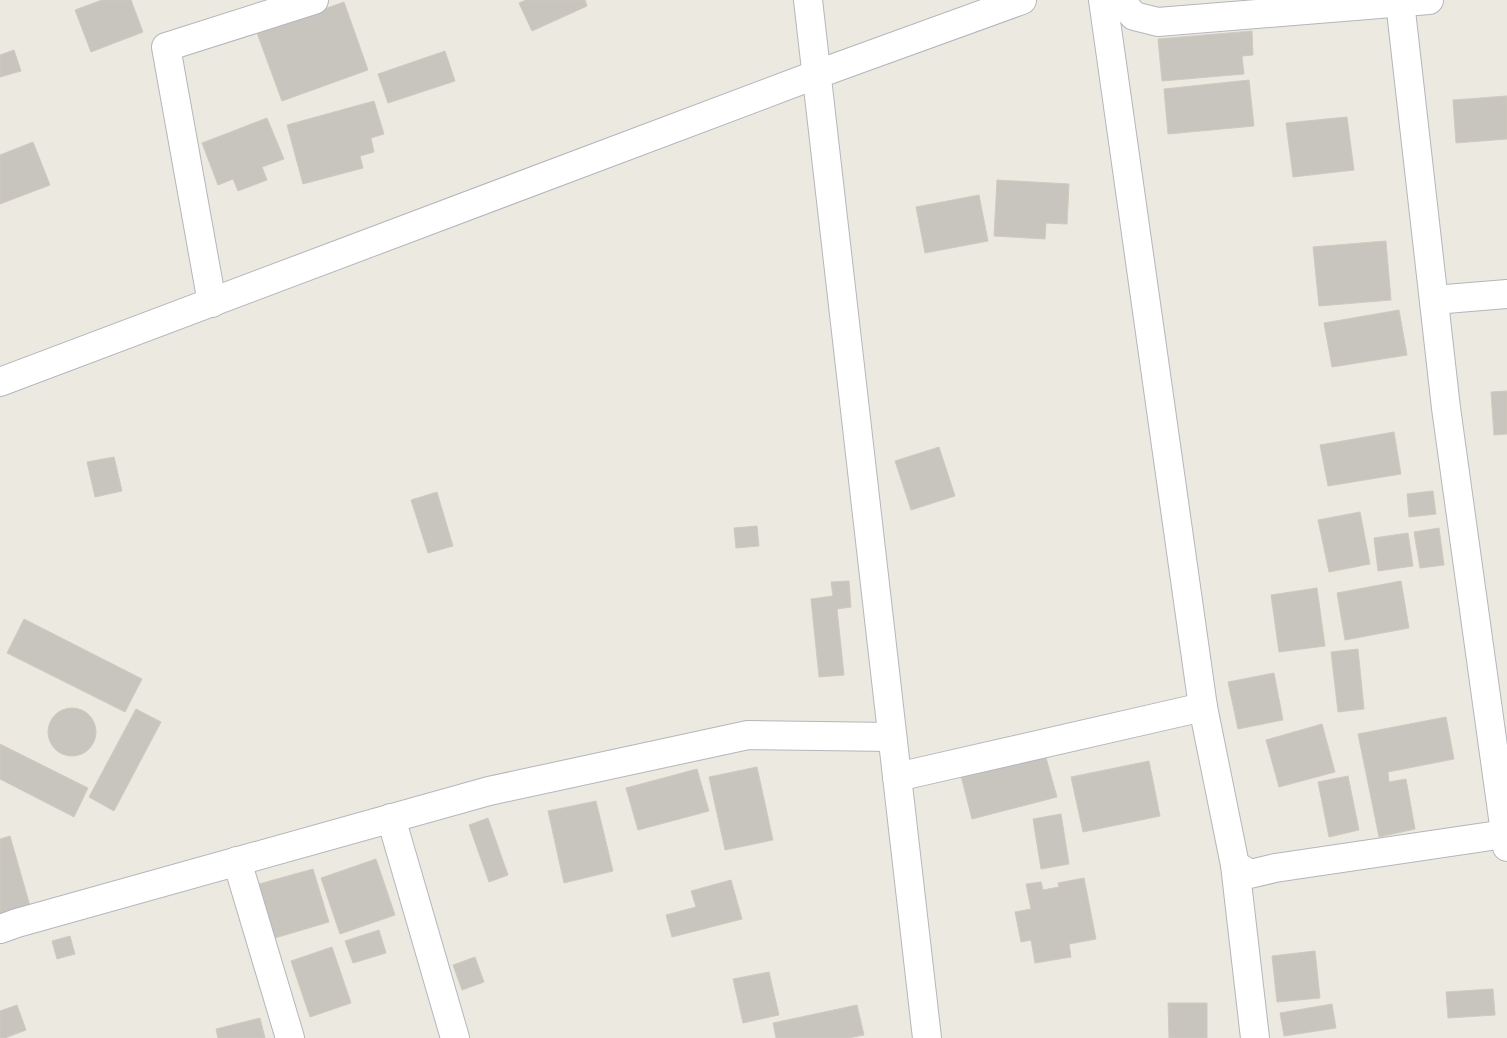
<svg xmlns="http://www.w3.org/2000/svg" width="1507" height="1038" font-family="Ubuntu,sans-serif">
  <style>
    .building { fill: #c8c5bf; stroke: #d0cabe }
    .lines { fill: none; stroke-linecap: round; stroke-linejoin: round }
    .street-casing { stroke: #b3b6bb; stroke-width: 30 }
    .secondary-casing { stroke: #b4b7bd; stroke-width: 30 }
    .street { stroke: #fff; stroke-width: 28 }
    .secondary { stroke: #fff; stroke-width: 28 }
  </style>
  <rect width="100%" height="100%" fill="#ece9e0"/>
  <g class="building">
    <path d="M 102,0 L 131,0 L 143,32 L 91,52 L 75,10 Z"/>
    <path d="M 526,0 L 585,0 L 587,6 L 532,31 L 519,3 Z"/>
    <path d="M 344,2 L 368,70 L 282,101 L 257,33 Z"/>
    <path d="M 1252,31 L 1253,55 L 1242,56 L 1244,74 L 1162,81 L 1158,39 Z"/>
    <path d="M 14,50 L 21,71 L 0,77 L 0,55 Z"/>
    <path d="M 445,51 L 455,81 L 388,103 L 378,74 Z"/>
    <path d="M 1249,80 L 1254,126 L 1168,134 L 1164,89 Z"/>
    <path d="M 1507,96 L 1507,139 L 1456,143 L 1453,100 Z"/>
    <path d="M 374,101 L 384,134 L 371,138 L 374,152 L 360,156 L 363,168 L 303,184 L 287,125 Z"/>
    <path d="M 1347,117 L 1354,170 L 1293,177 L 1286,123 Z"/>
    <path d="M 267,118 L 284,159 L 262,167 L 267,180 L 238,191 L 233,179 L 218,185 L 202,143 Z"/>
    <path d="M 33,142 L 50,185 L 0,204 L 0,155 Z"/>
    <path d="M 997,180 L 1069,184 L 1067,224 L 1046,223 L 1045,239 L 994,236 Z"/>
    <path d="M 979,195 L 988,241 L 925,253 L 916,207 Z"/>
    <path d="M 1386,241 L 1391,300 L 1319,306 L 1313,247 Z"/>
    <path d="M 1399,310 L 1407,355 L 1332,367 L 1324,323 Z"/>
    <path d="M 1507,391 L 1507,434 L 1494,435 L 1491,392 Z"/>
    <path d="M 1394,432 L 1401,474 L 1328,486 L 1320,445 Z"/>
    <path d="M 939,447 L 955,496 L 911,510 L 895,461 Z"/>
    <path d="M 114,457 L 122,491 L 95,497 L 87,462 Z"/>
    <path d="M 1433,491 L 1436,514 L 1409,517 L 1407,494 Z"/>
    <path d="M 437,492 L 453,546 L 428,553 L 411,500 Z"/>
    <path d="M 1360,512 L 1370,564 L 1329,572 L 1318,520 Z"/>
    <path d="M 757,526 L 759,546 L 736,548 L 734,528 Z"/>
    <path d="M 1439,528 L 1444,565 L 1420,568 L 1414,532 Z"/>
    <path d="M 1408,533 L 1413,566 L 1378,571 L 1374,538 Z"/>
    <path d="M 849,581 L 851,607 L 837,609 L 844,675 L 819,677 L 811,599 L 833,596 L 831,582 Z"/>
    <path d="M 1401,581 L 1409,628 L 1345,640 L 1337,593 Z"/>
    <path d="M 1317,588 L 1325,646 L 1279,652 L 1271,595 Z"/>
    <path d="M 24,619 L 142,679 L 125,712 L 7,653 Z"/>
    <path d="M 1358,649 L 1364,709 L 1338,712 L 1331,652 Z"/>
    <path d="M 1274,673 L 1283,720 L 1238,729 L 1228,682 Z"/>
    <circle cx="72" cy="732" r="24"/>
    <path d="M 136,709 L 161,722 L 114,811 L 89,797 Z"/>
    <path d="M 1446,717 L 1454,759 L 1388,772 L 1389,782 L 1406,779 L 1415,829 L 1379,837 L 1358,734 Z"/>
    <path d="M 1322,724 L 1335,772 L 1279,787 L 1266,740 Z"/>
    <path d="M 0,744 L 88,788 L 74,817 L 0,779 Z"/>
    <path d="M 1045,754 L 1057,797 L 972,819 L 961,776 Z"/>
    <path d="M 1149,761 L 1160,816 L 1083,832 L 1071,777 Z"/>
    <path d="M 757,767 L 773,840 L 725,850 L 709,777 Z"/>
    <path d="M 697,769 L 709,811 L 638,830 L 626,788 Z"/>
    <path d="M 1348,776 L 1359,830 L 1329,837 L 1318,782 Z"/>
    <path d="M 596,801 L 613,871 L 564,883 L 548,811 Z"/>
    <path d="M 1061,814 L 1069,864 L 1041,869 L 1033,819 Z"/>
    <path d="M 488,818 L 508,875 L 489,882 L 469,825 Z"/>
    <path d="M 10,836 L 32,913 L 0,922 L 0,839 Z"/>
    <path d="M 376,859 L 395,915 L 340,934 L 321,878 Z"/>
    <path d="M 313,869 L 329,922 L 275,938 L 259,884 Z"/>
    <path d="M 1084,878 L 1096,939 L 1069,944 L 1071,957 L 1035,963 L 1031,940 L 1021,942 L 1015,912 L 1031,909 L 1026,884 L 1041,882 L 1043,890 L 1059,887 L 1058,883 Z"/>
    <path d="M 731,880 L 742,919 L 672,937 L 666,915 L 696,907 L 691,891 Z"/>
    <path d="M 379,930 L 386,953 L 353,963 L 345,941 Z"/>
    <path d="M 70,936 L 75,954 L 57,959 L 52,941 Z"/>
    <path d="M 332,947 L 351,1003 L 310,1017 L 291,961 Z"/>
    <path d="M 1315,951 L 1320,998 L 1277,1002 L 1272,956 Z"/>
    <path d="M 475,957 L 484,982 L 462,990 L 453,965 Z"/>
    <path d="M 769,972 L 779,1015 L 743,1023 L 733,979 Z"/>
    <path d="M 1493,989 L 1495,1015 L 1448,1018 L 1446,992 Z"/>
    <path d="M 1168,1003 L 1207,1003 L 1207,1038 L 1169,1038 Z"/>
    <path d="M 1332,1004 L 1336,1028 L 1284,1036 L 1280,1013 Z"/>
    <path d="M 17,1005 L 26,1030 L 5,1038 L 0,1038 L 0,1011 Z"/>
    <path d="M 857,1005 L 864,1035 L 848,1038 L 776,1038 L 773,1023 Z"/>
    <path d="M 260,1018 L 265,1038 L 218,1038 L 216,1029 Z"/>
  </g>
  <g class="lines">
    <g class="street-casing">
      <g id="street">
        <path d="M 1103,0 L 1203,707 L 1235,865 L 1250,874 L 1275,868 L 1505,834"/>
        <path d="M 1120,0 L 1134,16 L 1158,22 L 1429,0"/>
        <path d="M 1400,2 L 1446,408 L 1507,847"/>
        <path d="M 1434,300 L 1507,294"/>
        <path d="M 212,303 L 166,47 L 314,0"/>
        <path d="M 0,382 L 815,75 L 1022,0"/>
        <path d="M 897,777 L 1203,707"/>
        <path d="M 391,818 L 455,1038"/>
        <path d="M 237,861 L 290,1038"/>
        <path d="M 1235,865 L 1255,1038"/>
        <path d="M 0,929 L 17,923 L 489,791 L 748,735 L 892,737"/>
      </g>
    </g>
    <g class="secondary-casing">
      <path id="secondary" d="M 808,0 L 927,1038"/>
    </g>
    <use href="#street" class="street"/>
    <use href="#secondary" class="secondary"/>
  </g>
</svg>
